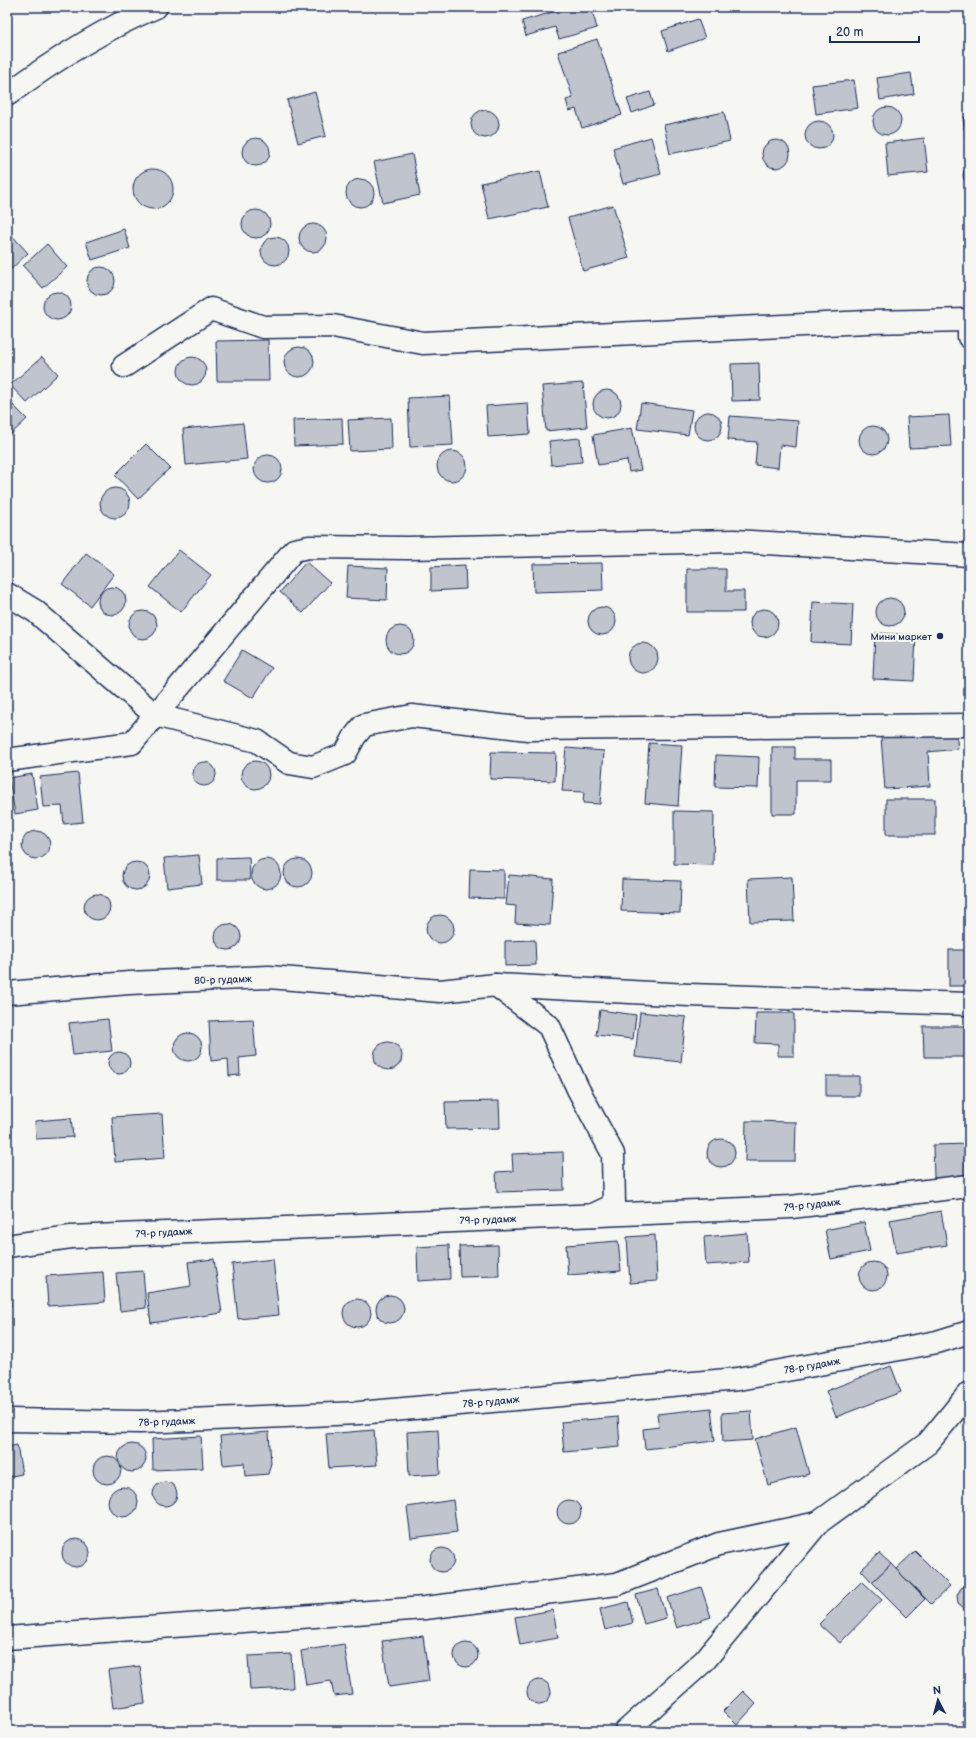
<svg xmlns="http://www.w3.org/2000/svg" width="976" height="1738" font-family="'Balsamiq Sans',sans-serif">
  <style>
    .building { fill: #c0c4cd; stroke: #1b2f5e }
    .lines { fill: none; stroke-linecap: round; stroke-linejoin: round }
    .minor-casing { stroke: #1b2f5e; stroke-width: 25 }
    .minor { stroke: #f6f6f2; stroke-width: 22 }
    .poi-dot { fill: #1b2f5e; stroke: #f6f6f2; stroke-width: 1.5 }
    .labels { text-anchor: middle; stroke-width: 4; stroke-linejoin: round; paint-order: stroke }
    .poi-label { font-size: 10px; fill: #1b2f5e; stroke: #f6f6f2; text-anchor: end }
    .street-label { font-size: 10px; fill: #1b2f5e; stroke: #f6f6f2 }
  </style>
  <rect width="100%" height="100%" fill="#f6f6f2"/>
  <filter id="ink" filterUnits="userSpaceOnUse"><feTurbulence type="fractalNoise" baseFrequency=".025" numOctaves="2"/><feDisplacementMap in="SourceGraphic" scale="8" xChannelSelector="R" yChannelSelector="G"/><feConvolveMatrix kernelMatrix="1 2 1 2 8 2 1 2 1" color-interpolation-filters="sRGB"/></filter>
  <g filter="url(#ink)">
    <g class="building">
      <path d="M 570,7 L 591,7 L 597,28 L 559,39 L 555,27 L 526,36 L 522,21 Z"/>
      <path d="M 698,19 L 705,38 L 668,51 L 662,31 Z"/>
      <path d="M 969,30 L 969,54 L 965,31 Z"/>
      <path d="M 597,39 L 622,115 L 582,128 L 576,109 L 569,111 L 566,100 L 573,98 L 558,52 Z"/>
      <path d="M 911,73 L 914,94 L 880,100 L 877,78 Z"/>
      <path d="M 854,80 L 858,108 L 816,114 L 812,85 Z"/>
      <path d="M 315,92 L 326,136 L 298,143 L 287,100 Z"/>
      <path d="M 650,92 L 654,105 L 632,113 L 627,99 Z"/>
      <circle cx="887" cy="121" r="14"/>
      <circle cx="485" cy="124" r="14"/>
      <path d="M 724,112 L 730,141 L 670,154 L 664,125 Z"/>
      <path d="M 969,117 L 969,154 L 967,154 L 963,118 Z"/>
      <circle cx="819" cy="135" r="14"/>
      <path d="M 651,137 L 661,174 L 623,184 L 613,148 Z"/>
      <circle cx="256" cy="152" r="14"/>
      <path d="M 924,138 L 928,172 L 888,176 L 885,143 Z"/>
      <circle cx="776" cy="154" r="14"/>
      <path d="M 412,154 L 420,195 L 383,203 L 374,162 Z"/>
      <path d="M 969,164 L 969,187 L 964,180 L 963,175 L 964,171 Z"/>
      <circle cx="153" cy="189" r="20"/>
      <path d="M 540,171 L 548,207 L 489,219 L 481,183 Z"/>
      <circle cx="360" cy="193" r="14"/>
      <path d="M 613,205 L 629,258 L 583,271 L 568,218 Z"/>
      <circle cx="256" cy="224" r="14"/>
      <circle cx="313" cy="238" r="14"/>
      <path d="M 124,229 L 130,248 L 92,260 L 86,242 Z"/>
      <path d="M 7,230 L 28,253 L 7,273 Z"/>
      <circle cx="275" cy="251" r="14"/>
      <path d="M 47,244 L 67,267 L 43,288 L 23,266 Z"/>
      <circle cx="101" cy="281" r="14"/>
      <circle cx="57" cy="306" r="14"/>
      <path d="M 268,340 L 269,381 L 217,381 L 216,341 Z"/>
      <circle cx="299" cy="362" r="15"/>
      <circle cx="192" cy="371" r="14"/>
      <path d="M 42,357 L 58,374 L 27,403 L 10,385 Z"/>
      <path d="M 759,363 L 760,400 L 732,401 L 731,364 Z"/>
      <path d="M 583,383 L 587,427 L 546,431 L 542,386 Z"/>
      <circle cx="607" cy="404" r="14"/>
      <path d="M 450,396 L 453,445 L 410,447 L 408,398 Z"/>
      <path d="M 7,399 L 27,419 L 7,438 Z"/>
      <path d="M 528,403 L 530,434 L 488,437 L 486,406 Z"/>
      <path d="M 641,403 L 692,410 L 688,435 L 637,429 Z"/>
      <circle cx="708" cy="426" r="14"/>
      <path d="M 949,415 L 951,446 L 909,448 L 907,417 Z"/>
      <path d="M 730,416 L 798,421 L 796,447 L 780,445 L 778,468 L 755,465 L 757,442 L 728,440 Z"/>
      <path d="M 342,418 L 343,444 L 294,446 L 293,420 Z"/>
      <path d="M 391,418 L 392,449 L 350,451 L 348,420 Z"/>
      <path d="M 243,423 L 247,459 L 186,465 L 183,429 Z"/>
      <circle cx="873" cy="440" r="14"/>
      <path d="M 632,428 L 641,470 L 629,472 L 627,460 L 598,465 L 593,435 Z"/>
      <path d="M 580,438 L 582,462 L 551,465 L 549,441 Z"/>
      <path d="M 146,444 L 170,468 L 138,499 L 115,475 Z"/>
      <circle cx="452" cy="466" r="15"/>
      <circle cx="268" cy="469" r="14"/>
      <circle cx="115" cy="503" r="15"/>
      <path d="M 179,550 L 211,575 L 181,612 L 150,587 Z"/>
      <path d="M 86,553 L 114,574 L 90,606 L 62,584 Z"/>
      <path d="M 306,562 L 330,583 L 303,613 L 280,592 Z"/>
      <path d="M 602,563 L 603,590 L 534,592 L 533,564 Z"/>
      <path d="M 465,565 L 466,589 L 431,591 L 431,567 Z"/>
      <path d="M 348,566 L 388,568 L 387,600 L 346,598 Z"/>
      <path d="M 687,569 L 726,569 L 726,591 L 744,591 L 744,612 L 687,612 Z"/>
      <circle cx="112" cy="601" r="14"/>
      <circle cx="890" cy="612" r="14"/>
      <path d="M 813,602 L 853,604 L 851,644 L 811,642 Z"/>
      <circle cx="602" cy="621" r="14"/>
      <circle cx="764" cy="623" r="14"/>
      <circle cx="143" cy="625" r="14"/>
      <circle cx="400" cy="640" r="14"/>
      <path d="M 875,633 L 916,635 L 914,681 L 873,679 Z"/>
      <circle cx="643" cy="658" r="15"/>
      <path d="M 242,650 L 272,668 L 253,698 L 223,681 Z"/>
      <path d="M 956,732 L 958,749 L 928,752 L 930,786 L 885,789 L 881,737 Z"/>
      <path d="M 649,743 L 682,745 L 678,806 L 645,803 Z"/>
      <path d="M 772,747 L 795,747 L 795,759 L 831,759 L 831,780 L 796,780 L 796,814 L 772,814 Z"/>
      <path d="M 566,748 L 604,751 L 600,804 L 583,803 L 584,792 L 562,791 Z"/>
      <path d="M 491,752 L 556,753 L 555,781 L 490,779 Z"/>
      <path d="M 716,755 L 759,757 L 758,788 L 715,787 Z"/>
      <circle cx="255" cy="775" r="14"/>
      <circle cx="204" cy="774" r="12"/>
      <path d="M 78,773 L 83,822 L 64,824 L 62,806 L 43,807 L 40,777 Z"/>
      <path d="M 32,774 L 38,810 L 15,814 L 9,778 Z"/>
      <rect x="886" y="799" width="49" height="36"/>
      <path d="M 674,811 L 714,812 L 713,865 L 674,864 Z"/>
      <circle cx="36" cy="845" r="14"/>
      <path d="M 199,855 L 202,884 L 167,888 L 164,858 Z"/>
      <path d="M 249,857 L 250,880 L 217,880 L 217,858 Z"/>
      <circle cx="298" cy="873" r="14"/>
      <circle cx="266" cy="874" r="15"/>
      <circle cx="136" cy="876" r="14"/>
      <path d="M 470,869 L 504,870 L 504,899 L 469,898 Z"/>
      <path d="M 509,875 L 553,879 L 550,925 L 515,923 L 516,906 L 506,905 Z"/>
      <path d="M 792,877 L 794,921 L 750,922 L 748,879 Z"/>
      <path d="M 622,879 L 681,881 L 680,913 L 621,911 Z"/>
      <circle cx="97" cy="907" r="13"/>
      <circle cx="440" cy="929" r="14"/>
      <circle cx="228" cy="937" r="13"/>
      <path d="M 535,940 L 536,965 L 505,966 L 505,941 Z"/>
      <rect x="949" y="950" width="20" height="36"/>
      <path d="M 600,1010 L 636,1015 L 633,1039 L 596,1035 Z"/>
      <path d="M 640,1012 L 686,1017 L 681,1062 L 635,1057 Z"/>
      <path d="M 756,1013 L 794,1013 L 794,1056 L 778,1056 L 778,1044 L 755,1043 Z"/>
      <path d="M 108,1019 L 112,1051 L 73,1055 L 69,1023 Z"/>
      <path d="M 253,1019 L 256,1056 L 239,1058 L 240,1075 L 229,1076 L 228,1059 L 211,1061 L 209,1021 Z"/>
      <path d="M 923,1026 L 966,1026 L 966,1057 L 924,1057 Z"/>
      <circle cx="188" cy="1047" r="14"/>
      <circle cx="388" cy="1056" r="14"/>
      <circle cx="119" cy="1063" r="11"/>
      <rect x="826" y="1076" width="33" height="20"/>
      <path d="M 499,1101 L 500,1128 L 446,1129 L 445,1102 Z"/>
      <path d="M 162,1114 L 165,1158 L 115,1162 L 112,1117 Z"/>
      <path d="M 71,1118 L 73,1137 L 36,1139 L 35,1121 Z"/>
      <path d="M 746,1121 L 796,1122 L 795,1161 L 745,1161 Z"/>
      <circle cx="721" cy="1153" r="14"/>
      <path d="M 969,1144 L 969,1176 L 934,1178 L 933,1145 Z"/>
      <path d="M 563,1152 L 564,1190 L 497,1192 L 496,1172 L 513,1171 L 512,1154 Z"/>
      <path d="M 941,1211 L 947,1245 L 896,1253 L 890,1220 Z"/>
      <path d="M 864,1222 L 870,1251 L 831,1259 L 825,1230 Z"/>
      <path d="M 747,1233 L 749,1262 L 706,1265 L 704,1237 Z"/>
      <path d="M 655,1235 L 657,1281 L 630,1283 L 627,1237 Z"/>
      <path d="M 618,1241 L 621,1271 L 568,1275 L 566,1245 Z"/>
      <path d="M 449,1245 L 450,1279 L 418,1281 L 417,1247 Z"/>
      <path d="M 498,1245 L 499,1276 L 460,1277 L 459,1246 Z"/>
      <path d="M 214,1259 L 222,1313 L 151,1323 L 147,1293 L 191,1286 L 188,1262 Z"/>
      <path d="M 273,1259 L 279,1315 L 238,1319 L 232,1264 Z"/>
      <circle cx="873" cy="1276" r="14"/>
      <path d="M 143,1271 L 146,1308 L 120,1311 L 116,1273 Z"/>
      <path d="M 103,1272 L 105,1302 L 48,1306 L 46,1276 Z"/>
      <path d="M 8,1277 L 11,1306 L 7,1307 L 7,1277 Z"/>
      <circle cx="390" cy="1309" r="14"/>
      <circle cx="357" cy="1313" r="14"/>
      <path d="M 891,1366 L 901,1392 L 836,1417 L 826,1391 Z"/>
      <path d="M 711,1408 L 715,1441 L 645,1449 L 643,1429 L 659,1427 L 657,1414 Z"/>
      <path d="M 751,1411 L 753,1440 L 723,1442 L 722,1413 Z"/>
      <path d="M 618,1417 L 620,1447 L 564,1452 L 561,1422 Z"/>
      <path d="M 796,1427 L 809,1474 L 768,1485 L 755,1439 Z"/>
      <path d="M 374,1430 L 377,1465 L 329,1468 L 326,1434 Z"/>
      <path d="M 438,1430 L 440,1474 L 409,1476 L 407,1432 Z"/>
      <path d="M 269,1432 L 271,1463 L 268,1474 L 245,1476 L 244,1463 L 223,1465 L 220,1436 Z"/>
      <path d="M 201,1436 L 203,1468 L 153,1470 L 152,1439 Z"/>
      <circle cx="132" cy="1458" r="14"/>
      <path d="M 17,1445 L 22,1474 L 7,1477 L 7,1447 Z"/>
      <circle cx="107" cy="1470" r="14"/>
      <circle cx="165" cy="1494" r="12"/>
      <circle cx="123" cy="1502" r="15"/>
      <circle cx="569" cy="1512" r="12"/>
      <path d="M 453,1500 L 457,1532 L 411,1538 L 407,1507 Z"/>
      <circle cx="76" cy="1553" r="14"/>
      <circle cx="442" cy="1560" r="12"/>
      <path d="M 915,1551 L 950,1586 L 931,1604 L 896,1569 Z"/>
      <path d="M 879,1553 L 891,1564 L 872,1582 L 861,1570 Z"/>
      <path d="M 891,1564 L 925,1599 L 907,1617 L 872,1582 Z"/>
      <path d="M 862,1581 L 882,1600 L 840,1643 L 819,1624 Z"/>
      <path d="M 968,1585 L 969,1610 L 968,1610 L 964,1609 L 958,1604 L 957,1595 L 961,1588 Z"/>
      <path d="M 701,1587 L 711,1617 L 677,1628 L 667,1598 Z"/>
      <path d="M 658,1589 L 666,1618 L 644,1624 L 636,1595 Z"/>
      <path d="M 628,1602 L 633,1623 L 605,1630 L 600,1609 Z"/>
      <path d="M 553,1610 L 558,1638 L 520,1645 L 515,1617 Z"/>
      <path d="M 423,1636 L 429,1681 L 389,1687 L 382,1641 Z"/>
      <circle cx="466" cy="1655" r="12"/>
      <path d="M 344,1644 L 352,1694 L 334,1696 L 331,1681 L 306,1685 L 301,1651 Z"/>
      <path d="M 291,1654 L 293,1688 L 250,1690 L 248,1656 Z"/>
      <path d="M 140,1666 L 145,1703 L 113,1708 L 108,1670 Z"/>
      <circle cx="539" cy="1692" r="12"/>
      <path d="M 743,1691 L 756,1704 L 737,1725 L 723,1711 Z"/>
      <path d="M 962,1721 L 969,1721 L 969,1731 L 963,1731 Z"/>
    </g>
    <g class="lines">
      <g class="minor-casing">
        <g id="minor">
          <path d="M 7,95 C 53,61 103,29 156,7"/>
          <path d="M 124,366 L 211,309 L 263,327 L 333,326 L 423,343 L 867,322 L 969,320 L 969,337"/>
          <path d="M 7,594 L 35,611 L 155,715 L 257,741 L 289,763 L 313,767 L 345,754 L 355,736 L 364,725 L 412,716 L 528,729 L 969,725"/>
          <path d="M 7,760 L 132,743 L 294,550 L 309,547 L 408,548 L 734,541 L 969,555"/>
          <path d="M 496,985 L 549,1026 L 578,1089 L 613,1154 L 614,1205 L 593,1215"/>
          <path d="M 7,993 L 129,983 L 269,977 L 440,991 L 496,985 L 689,995 L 969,1004"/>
          <path d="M 7,1246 L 71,1237 L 791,1207 L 969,1186"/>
          <path d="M 7,1420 L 140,1422 L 359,1413 L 738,1379 L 937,1342 L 969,1332"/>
          <path d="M 7,1638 L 425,1608 L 617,1584 L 719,1544 L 818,1523"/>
          <path d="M 626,1731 L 705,1660 L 818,1523 L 928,1443 L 969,1393"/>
        </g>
      </g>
      <use href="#minor" class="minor"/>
    </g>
  </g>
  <circle class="poi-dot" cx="940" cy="636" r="4"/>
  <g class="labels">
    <g class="poi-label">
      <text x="932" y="640">Мини маркет</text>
    </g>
    <g class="street-label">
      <text transform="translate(223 979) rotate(-2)" y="4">80-р гудамж</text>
      <text transform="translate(812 1204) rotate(-6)" y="4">79-р гудамж</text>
      <text transform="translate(488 1219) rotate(-2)" y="4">79-р гудамж</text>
      <text transform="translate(164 1232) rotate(-3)" y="4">79-р гудамж</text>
      <text transform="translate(812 1365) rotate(-10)" y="4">78-р гудамж</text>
      <text transform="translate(491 1401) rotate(-5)" y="4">78-р гудамж</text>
      <text transform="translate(167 1421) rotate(-2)" y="4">78-р гудамж</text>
    </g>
  </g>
  <rect width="976" height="1738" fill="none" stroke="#f6f6f2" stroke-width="24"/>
  <rect x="12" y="12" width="952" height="1714" fill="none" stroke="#1b2f5e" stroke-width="1.5" filter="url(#ink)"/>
  <g transform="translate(938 1700) rotate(354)" stroke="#f6f6f2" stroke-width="3" paint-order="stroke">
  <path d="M0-3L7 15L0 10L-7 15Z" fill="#1b2f5e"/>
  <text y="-6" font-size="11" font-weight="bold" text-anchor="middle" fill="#1b2f5e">N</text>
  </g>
  <path d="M830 36v6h89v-6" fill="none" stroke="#1b2f5e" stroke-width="2"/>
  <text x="836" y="36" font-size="12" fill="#1b2f5e" stroke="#f6f6f2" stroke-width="3" paint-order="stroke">20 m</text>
</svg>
